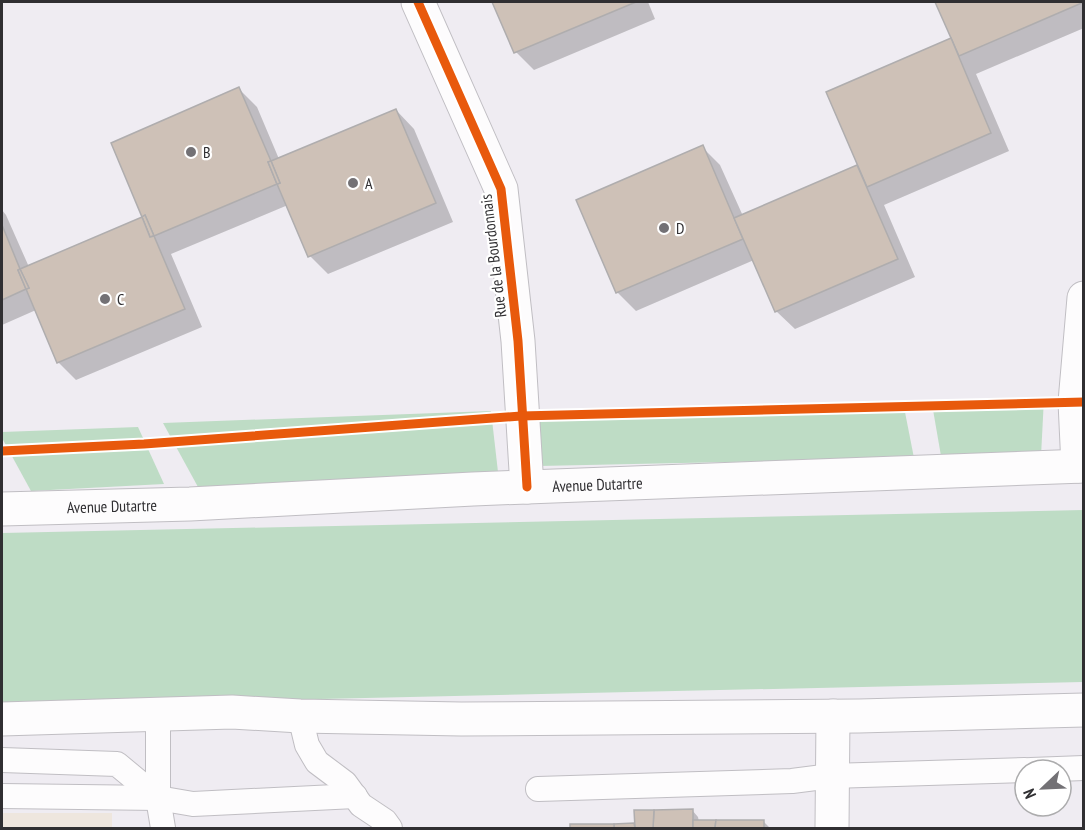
<svg xmlns="http://www.w3.org/2000/svg" width="1085" height="830" font-family="'PT Sans Narrow',sans-serif">
  <style>
    .commercial { fill: #eee6de }
    .green { fill: #bedcc5 }
    .shadow { fill: #0003 }
    .building { fill: #cec1b7; stroke: #afadae; stroke-width: 1.5 }
    .lines { fill: none; stroke-linecap: round; stroke-linejoin: round }
    .lane-casing { stroke: #c0bec3; stroke-width: 26 }
    .street-casing { stroke: #c0bec3; stroke-width: 35 }
    .secondary-casing { stroke: #c0bec3; stroke-width: 35 }
    .lane { stroke: #fdfcfd; stroke-width: 24 }
    .street { stroke: #fdfcfd; stroke-width: 33 }
    .secondary { stroke: #fdfcfd; stroke-width: 33 }
    .cycleway-casing { stroke: #fff; stroke-width: 13 }
    .cycleway { stroke: #e8590c; stroke-width: 9 }
    .poi-dot { fill: #737175; stroke: #fff; stroke-width: 2 }
    .labels { text-anchor: middle; stroke-width: 4.5; stroke-linejoin: round; paint-order: stroke }
    .poi-label { font-size: 16px; fill: #302f32; stroke: #fff; text-anchor: start }
    .street-label { font-size: 16px; fill: #302f32; stroke: #fff }
  </style>
  <rect width="100%" height="100%" fill="#efecf2"/>
  <rect class="commercial" x="2" y="813" width="110" height="15"/>
  <g class="green">
    <path d="M 1044,398 L 1041,456 L 941,456 L 932,404 Z"/>
    <path d="M 903,402 L 914,458 L 539,466 L 538,417 Z"/>
    <path d="M 491,411 L 498,472 L 198,487 L 163,423 Z"/>
    <path d="M 138,427 L 164,484 L 31,491 L 2,438 L 2,432 Z"/>
    <path d="M 1083,510 L 1083,682 L 2,706 L 2,533 Z"/>
  </g>
  <g class="shadow">
    <path d="M 494,2 L 648,2 L 655,19 L 534,70 L 516,52 Z"/>
    <path d="M 937,2 L 1084,2 L 1084,28 L 976,74 L 1009,151 L 884,205 L 915,277 L 795,329 L 776,311 L 754,260 L 636,311 L 618,293 L 578,200 L 702,147 L 720,165 L 743,216 L 859,166 L 828,93 L 953,39 Z"/>
    <path d="M 239,89 L 257,107 L 279,159 L 396,110 L 414,129 L 453,222 L 328,274 L 310,256 L 288,205 L 171,254 L 202,327 L 76,380 L 58,362 L 36,310 L 2,325 L 2,210 L 6,215 L 29,267 L 143,218 Z"/>
    <path d="M 692,810 L 698,817 L 699,822 L 763,821 L 770,828 L 572,828 L 572,825 L 636,825 Z"/>
  </g>
  <g class="building">
    <path d="M 492,2 L 636,2 L 514,53 Z"/>
    <path d="M 935,2 L 1084,2 L 959,56 Z"/>
    <path d="M 951,38 L 991,133 L 867,187 L 826,92 Z"/>
    <path d="M 239,87 L 271,161 L 268,162 L 277,184 L 154,236 L 145,215 L 142,217 L 111,143 Z"/>
    <path d="M 396,109 L 436,203 L 308,257 L 277,184 L 280,183 L 271,161 Z"/>
    <path d="M 703,145 L 743,239 L 616,293 L 576,200 Z"/>
    <path d="M 271,161 L 280,183 L 277,184 L 268,162 Z"/>
    <path d="M 857,165 L 898,259 L 775,312 L 734,218 Z"/>
    <path d="M 145,215 L 154,236 L 150,237 L 142,217 Z"/>
    <path d="M 142,217 L 150,237 L 154,236 L 185,309 L 57,363 L 26,289 L 29,288 L 20,269 Z"/>
    <path d="M 2,225 L 20,269 L 18,270 L 26,289 L 2,300 Z"/>
    <path d="M 20,269 L 29,288 L 26,289 L 18,270 Z"/>
    <path d="M 693,809 L 693,828 L 653,828 L 654,810 Z"/>
    <path d="M 634,810 L 654,810 L 653,828 L 635,828 Z"/>
    <path d="M 693,820 L 716,820 L 715,828 L 693,828 Z"/>
    <path d="M 716,820 L 764,820 L 764,828 L 715,828 Z"/>
    <path d="M 634,823 L 635,828 L 614,828 L 614,824 Z"/>
    <rect x="570" y="824" width="44" height="4"/>
  </g>
  <g class="lines">
    <g class="lane-casing">
      <g id="lane">
        <path d="M 158,714 L 158,798 L 163,828"/>
        <path d="M 300,716 L 307,745 L 317,762 L 345,783 L 361,805 L 385,821 L 390,828"/>
        <path d="M 2,760 L 117,764 L 158,798"/>
        <path d="M 1031,770 L 1084,768"/>
        <path d="M 538,789 L 792,781 L 831,776 L 1025,770"/>
        <path d="M 2,796 L 158,798 L 193,804 L 355,796"/>
      </g>
    </g>
    <g class="street-casing">
      <g id="street">
        <path d="M 418,2 L 501,189 L 518,341 L 527,487"/>
        <path d="M 1078,466 L 1075,402 L 1084,298"/>
        <path d="M 832,828 L 833,716"/>
      </g>
    </g>
    <g class="secondary-casing">
      <g id="secondary">
        <path id="s1" d="M 2,509 L 190,504 L 473,489 L 1084,466"/>
        <path d="M 2,719 L 232,712 L 300,716 L 461,719 L 859,716 L 1084,710"/>
      </g>
    </g>
    <use href="#lane" class="lane"/>
    <use href="#street" class="street"/>
    <use href="#secondary" class="secondary"/>
    <g class="cycleway-casing">
      <g id="cycleway">
        <path d="M 418,2 L 501,189 L 518,341 L 527,487"/>
        <path d="M 2,451 L 144,444 L 521,416 L 1084,402"/>
      </g>
    </g>
    <use href="#cycleway" class="cycleway"/>
  </g>
  <g class="poi-dot">
    <circle cx="191" cy="152" r="6"/>
    <circle cx="353" cy="183" r="6"/>
    <circle cx="664" cy="228" r="6"/>
    <circle cx="105" cy="299" r="6"/>
  </g>
  <g class="labels">
    <g class="poi-label">
      <text x="203" y="158">B</text>
      <text x="365" y="189">A</text>
      <text x="676" y="234">D</text>
      <text x="117" y="305">C</text>
    </g>
    <g class="street-label">
      <text transform="translate(493 256) rotate(-97)" y="6">Rue de la Bourdonnais</text>
      <text dy="6" stroke="none"><textPath href="#s1" startOffset="596">Avenue Dutartre</textPath></text>
      <text dy="6" stroke="none"><textPath href="#s1" startOffset="110">Avenue Dutartre</textPath></text>
    </g>
  </g>
  <rect width="1085" height="830" fill="none" stroke="#302f32" stroke-width="6"/>
  <g transform="translate(1043 788) rotate(247)"><circle r="28" fill="#ffffff" stroke="#acacad" stroke-width="1.5"/>
  <path d="M0-4.5L10 22L0 15L-10 22Z" fill="#737175"/>
  <text y="-9" font-size="16" font-weight="bold" text-anchor="middle" fill="#302f32">N</text>
  </g>
</svg>
